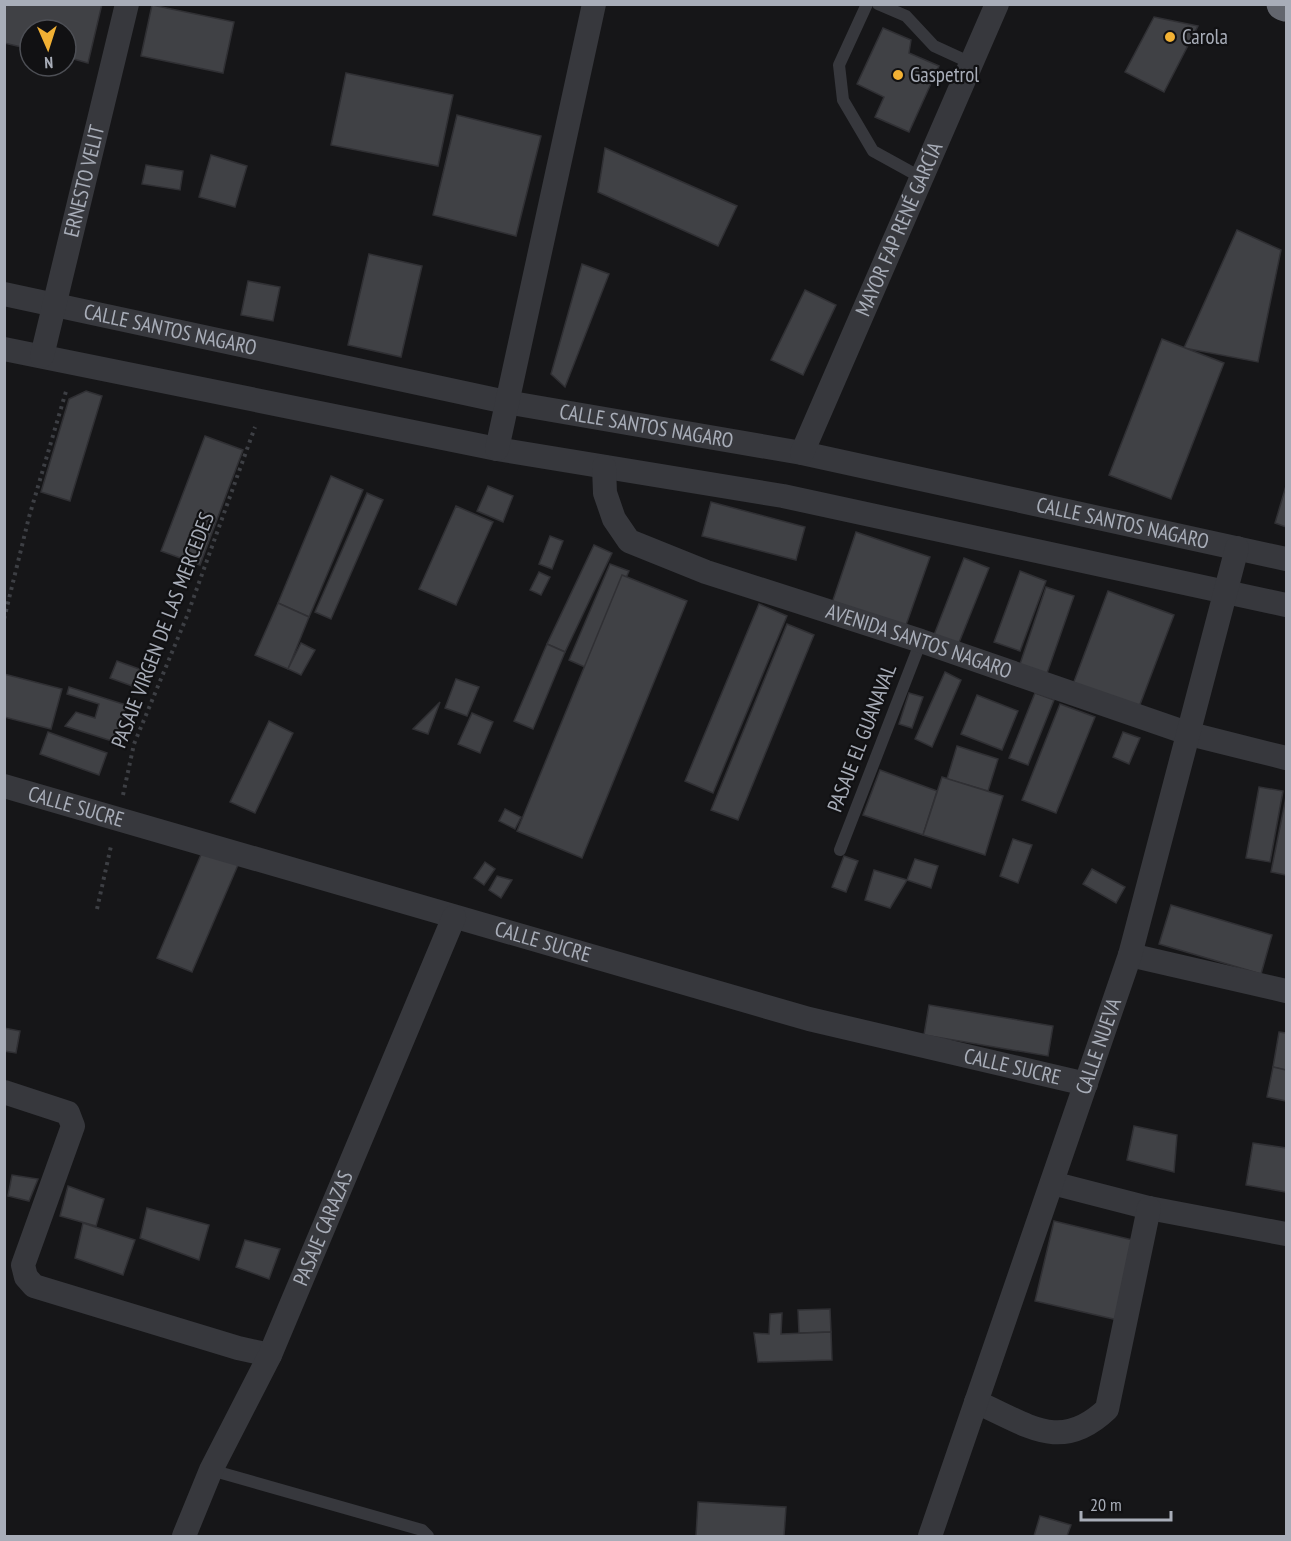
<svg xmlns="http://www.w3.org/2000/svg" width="1291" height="1541" font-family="'PT Sans Narrow',sans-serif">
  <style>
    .building { fill: #404145; stroke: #303034; stroke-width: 1.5 }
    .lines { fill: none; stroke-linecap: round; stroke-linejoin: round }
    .path { stroke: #3d3f44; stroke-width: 4; stroke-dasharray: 3 4.5; stroke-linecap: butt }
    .lane { stroke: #37383d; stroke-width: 12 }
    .street { stroke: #37383d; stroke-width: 24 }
    .highway { stroke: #63666e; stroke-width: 33 }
    .poi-dot { fill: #f2b134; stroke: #111113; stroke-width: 2 }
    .labels { text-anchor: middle; stroke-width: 4.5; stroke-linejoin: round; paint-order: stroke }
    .poi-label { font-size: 21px; fill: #a8adb8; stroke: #111113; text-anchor: start }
    .street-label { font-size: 21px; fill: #a8adb8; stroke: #111113 }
  </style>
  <rect width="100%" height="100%" fill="#161618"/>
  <g class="building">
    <path d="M 4,4 L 102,4 L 88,63 L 66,57 L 66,30 L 30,30 L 30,49 L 4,43 Z"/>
    <path d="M 152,5 L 234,22 L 223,73 L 141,56 Z"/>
    <path d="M 1154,17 L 1198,26 L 1164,92 L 1125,72 Z"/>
    <path d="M 883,28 L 911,40 L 909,53 L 939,66 L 909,132 L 875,117 L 884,97 L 857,84 Z"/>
    <path d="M 346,73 L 453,95 L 438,166 L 331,145 Z"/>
    <path d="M 457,115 L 541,136 L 516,236 L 433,215 Z"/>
    <path d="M 605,148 L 737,206 L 718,246 L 598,192 Z"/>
    <path d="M 211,155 L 247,166 L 235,207 L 199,197 Z"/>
    <path d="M 146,165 L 183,171 L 180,190 L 142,184 Z"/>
    <path d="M 1237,230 L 1281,250 L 1258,362 L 1184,348 Z"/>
    <path d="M 369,254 L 422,266 L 401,357 L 348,345 Z"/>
    <path d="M 582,264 L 609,274 L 565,387 L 551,374 Z"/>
    <path d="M 248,281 L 280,287 L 273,321 L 241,315 Z"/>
    <path d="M 805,290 L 836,305 L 803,375 L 771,360 Z"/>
    <path d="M 1162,339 L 1224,363 L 1171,499 L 1109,475 Z"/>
    <path d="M 86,391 L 102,396 L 70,501 L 41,492 L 69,399 Z"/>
    <path d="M 205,436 L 243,450 L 200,565 L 161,551 Z"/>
    <path d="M 331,476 L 363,490 L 309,617 L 278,603 Z"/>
    <path d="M 488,486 L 513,496 L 503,522 L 477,511 Z"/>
    <path d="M 1286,486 L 1286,527 L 1275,523 Z"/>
    <path d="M 367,493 L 383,500 L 331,619 L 315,612 Z"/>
    <path d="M 711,502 L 805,527 L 796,560 L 702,536 Z"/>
    <path d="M 456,506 L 493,522 L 456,605 L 419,589 Z"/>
    <path d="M 856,532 L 930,557 L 905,628 L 832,603 Z"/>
    <path d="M 550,536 L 563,541 L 552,569 L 539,564 Z"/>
    <path d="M 594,545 L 612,553 L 565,652 L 547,644 Z"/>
    <path d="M 964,558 L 989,568 L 956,650 L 932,640 Z"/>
    <path d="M 610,564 L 629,571 L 587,668 L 569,660 Z"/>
    <path d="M 1020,571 L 1046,581 L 1020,651 L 994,642 Z"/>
    <path d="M 539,572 L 550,577 L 541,595 L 530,590 Z"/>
    <path d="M 622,575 L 687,601 L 582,858 L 517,831 Z"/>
    <path d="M 1046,587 L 1074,596 L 1046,676 L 1019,667 Z"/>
    <path d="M 1108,591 L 1174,615 L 1139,707 L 1072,687 Z"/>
    <path d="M 278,603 L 309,617 L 288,669 L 255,655 Z"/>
    <path d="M 759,604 L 787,616 L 713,793 L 685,781 Z"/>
    <path d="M 787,624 L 814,635 L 738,820 L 711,810 Z"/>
    <path d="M 301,643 L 315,650 L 301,675 L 288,669 Z"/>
    <path d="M 547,644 L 565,652 L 533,729 L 514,721 Z"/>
    <path d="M 117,661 L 142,670 L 135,687 L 110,678 Z"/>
    <path d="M 945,672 L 961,680 L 932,747 L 915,739 Z"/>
    <path d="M 4,674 L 62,689 L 51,729 L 4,717 Z"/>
    <path d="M 456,679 L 479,687 L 467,716 L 445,708 Z"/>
    <path d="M 69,687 L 126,705 L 115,742 L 65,726 L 76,712 L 95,718 L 99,704 L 67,694 Z"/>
    <path d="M 909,693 L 923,697 L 912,728 L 899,724 Z"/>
    <path d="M 1035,693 L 1054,700 L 1028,765 L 1009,758 Z"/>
    <path d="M 977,695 L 1018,711 L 1002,750 L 961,734 Z"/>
    <path d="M 440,702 L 428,734 L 413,729 Z"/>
    <path d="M 1060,704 L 1095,717 L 1056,813 L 1022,800 Z"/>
    <path d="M 472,713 L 493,722 L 480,753 L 458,744 Z"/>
    <path d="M 269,721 L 293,733 L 255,813 L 230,802 Z"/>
    <path d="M 48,732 L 107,753 L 99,775 L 40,754 Z"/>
    <path d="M 1123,732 L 1140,738 L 1129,764 L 1113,757 Z"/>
    <path d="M 957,746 L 998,759 L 988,791 L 947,779 Z"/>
    <path d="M 880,770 L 937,791 L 923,835 L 863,815 Z"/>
    <path d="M 942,777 L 1003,796 L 985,855 L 923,835 Z"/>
    <path d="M 1259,787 L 1283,791 L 1270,862 L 1246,858 Z"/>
    <path d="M 1286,797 L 1286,875 L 1271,872 Z"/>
    <path d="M 505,809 L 521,817 L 515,829 L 499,821 Z"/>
    <path d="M 1013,839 L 1032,845 L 1018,883 L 1000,876 Z"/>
    <path d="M 203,850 L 238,865 L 192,972 L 157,958 Z"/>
    <path d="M 844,856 L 858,861 L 846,892 L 832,887 Z"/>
    <path d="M 915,859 L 938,866 L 931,888 L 907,880 Z"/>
    <path d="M 485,862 L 495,869 L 484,885 L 474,878 Z"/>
    <path d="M 1092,869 L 1125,887 L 1116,903 L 1083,884 Z"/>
    <path d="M 874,870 L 907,880 L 890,908 L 865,900 Z"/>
    <path d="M 497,876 L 512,880 L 501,898 L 489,890 Z"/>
    <path d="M 1171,905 L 1272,935 L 1261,974 L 1159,944 Z"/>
    <path d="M 929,1005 L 1053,1026 L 1048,1056 L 924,1035 Z"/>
    <path d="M 4,1028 L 20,1031 L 16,1053 L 4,1051 Z"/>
    <path d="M 1279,1032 L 1286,1033 L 1286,1070 L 1273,1067 Z"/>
    <path d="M 1273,1067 L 1286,1070 L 1286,1101 L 1267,1097 Z"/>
    <path d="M 1134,1126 L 1177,1135 L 1174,1172 L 1127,1160 Z"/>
    <path d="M 1253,1143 L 1286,1148 L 1286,1192 L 1246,1185 Z"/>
    <path d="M 12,1175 L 38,1179 L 29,1201 L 8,1196 Z"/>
    <path d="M 68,1186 L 104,1199 L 96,1226 L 60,1216 Z"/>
    <path d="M 147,1208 L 209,1225 L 199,1260 L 140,1238 Z"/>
    <path d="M 1054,1221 L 1137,1241 L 1118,1320 L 1035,1301 Z"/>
    <path d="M 83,1223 L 135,1240 L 123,1275 L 75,1258 Z"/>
    <path d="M 245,1240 L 280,1249 L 269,1279 L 236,1267 Z"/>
    <path d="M 830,1309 L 831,1332 L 799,1333 L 798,1310 Z"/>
    <path d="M 782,1313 L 781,1334 L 831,1332 L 832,1360 L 758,1362 L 754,1333 L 769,1334 L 770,1314 Z"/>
    <path d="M 698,1502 L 786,1507 L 784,1536 L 696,1536 Z"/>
    <path d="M 1040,1516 L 1071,1525 L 1067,1536 L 1034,1536 Z"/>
  </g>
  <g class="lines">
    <g class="path">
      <path d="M 4,619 L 29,517 L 67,388"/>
      <path d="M 123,795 L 134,744 L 187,616 L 255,427"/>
      <path d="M 97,909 L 111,846"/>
    </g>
    <g class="lane">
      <path d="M 867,4 L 839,65 L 843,100 L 873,151 L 922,178"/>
      <path d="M 878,4 L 906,16 L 934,46 L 971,63"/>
      <path d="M 840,850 L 921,641"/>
      <path d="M 211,1470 L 422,1530 L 428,1536"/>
    </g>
    <g class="street">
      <path id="s1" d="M 4,294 L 506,402 L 802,453 L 1286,559"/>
      <path d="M 4,349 L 497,449 L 783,496 L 1286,605"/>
      <path id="s2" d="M 42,356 L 127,4"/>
      <path d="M 497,449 L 594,4"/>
      <path id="s3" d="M 802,453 L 997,4"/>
      <path id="s4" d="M 604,467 L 605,493 L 614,519 L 629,541 L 706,572 L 921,641 L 1190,734 L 1286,758"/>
      <path id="s5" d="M 4,786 L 809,1019 L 1086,1084"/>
      <path d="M 1130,955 L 1286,991"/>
      <path d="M 4,1092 L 68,1113 L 73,1126 L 23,1265 L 26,1277 L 34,1286 L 238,1348 L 270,1355"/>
      <path d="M 1052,1183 L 1149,1208 L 1286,1234"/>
      <path d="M 976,1402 C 1027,1424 1060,1454 1107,1409 L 1149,1208"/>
      <path id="s6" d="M 184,1536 L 211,1470 L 270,1355 L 454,917"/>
      <path id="s7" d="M 930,1536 L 1130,955 L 1237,548"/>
    </g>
    <path class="highway" d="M 1283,4 L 1286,5"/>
  </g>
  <g class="poi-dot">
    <circle cx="1170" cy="37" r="6"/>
    <circle cx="898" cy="75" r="6"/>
  </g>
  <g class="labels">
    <g class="poi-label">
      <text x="1182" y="44">Carola</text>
      <text x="910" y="82">Gaspetrol</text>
    </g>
    <g class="street-label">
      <text dy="7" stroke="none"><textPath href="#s2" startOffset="180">ERNESTO VELIT</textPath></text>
      <text dy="7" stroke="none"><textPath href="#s3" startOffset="244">MAYOR FAP RENÉ GARCÍA</textPath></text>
      <text dy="7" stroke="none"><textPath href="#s1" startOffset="170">CALLE SANTOS NAGARO</textPath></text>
      <text dy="7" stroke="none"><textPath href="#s1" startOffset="656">CALLE SANTOS NAGARO</textPath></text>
      <text dy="7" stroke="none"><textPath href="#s1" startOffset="1142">CALLE SANTOS NAGARO</textPath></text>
      <text transform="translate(163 630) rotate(-69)" y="7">PASAJE VIRGEN DE LAS MERCEDES</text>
      <text dy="7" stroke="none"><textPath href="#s4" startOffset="387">AVENIDA SANTOS NAGARO</textPath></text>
      <text transform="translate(862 738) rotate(-69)" y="7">PASAJE EL GUANAVAL</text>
      <text dy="7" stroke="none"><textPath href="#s5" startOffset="75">CALLE SUCRE</textPath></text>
      <text dy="7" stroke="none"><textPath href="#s5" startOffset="561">CALLE SUCRE</textPath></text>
      <text dy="7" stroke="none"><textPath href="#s7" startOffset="518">CALLE NUEVA</textPath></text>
      <text dy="7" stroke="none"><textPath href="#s5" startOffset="1047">CALLE SUCRE</textPath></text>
      <text dy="7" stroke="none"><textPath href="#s6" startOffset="338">PASAJE CARAZAS</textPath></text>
    </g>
  </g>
  <rect width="1291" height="1541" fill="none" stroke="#a8adb8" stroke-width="12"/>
  <g transform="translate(48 48) rotate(177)"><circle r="28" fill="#111113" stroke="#4d4f55" stroke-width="1.5"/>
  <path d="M0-4.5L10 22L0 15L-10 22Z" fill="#f2b134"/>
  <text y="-9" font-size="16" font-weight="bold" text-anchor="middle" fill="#a8adb8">N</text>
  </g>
  <path d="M1081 1511v9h90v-9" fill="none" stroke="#a8adb8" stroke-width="3"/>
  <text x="1090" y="1511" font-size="18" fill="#a8adb8" stroke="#111113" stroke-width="4.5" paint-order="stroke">20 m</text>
</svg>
